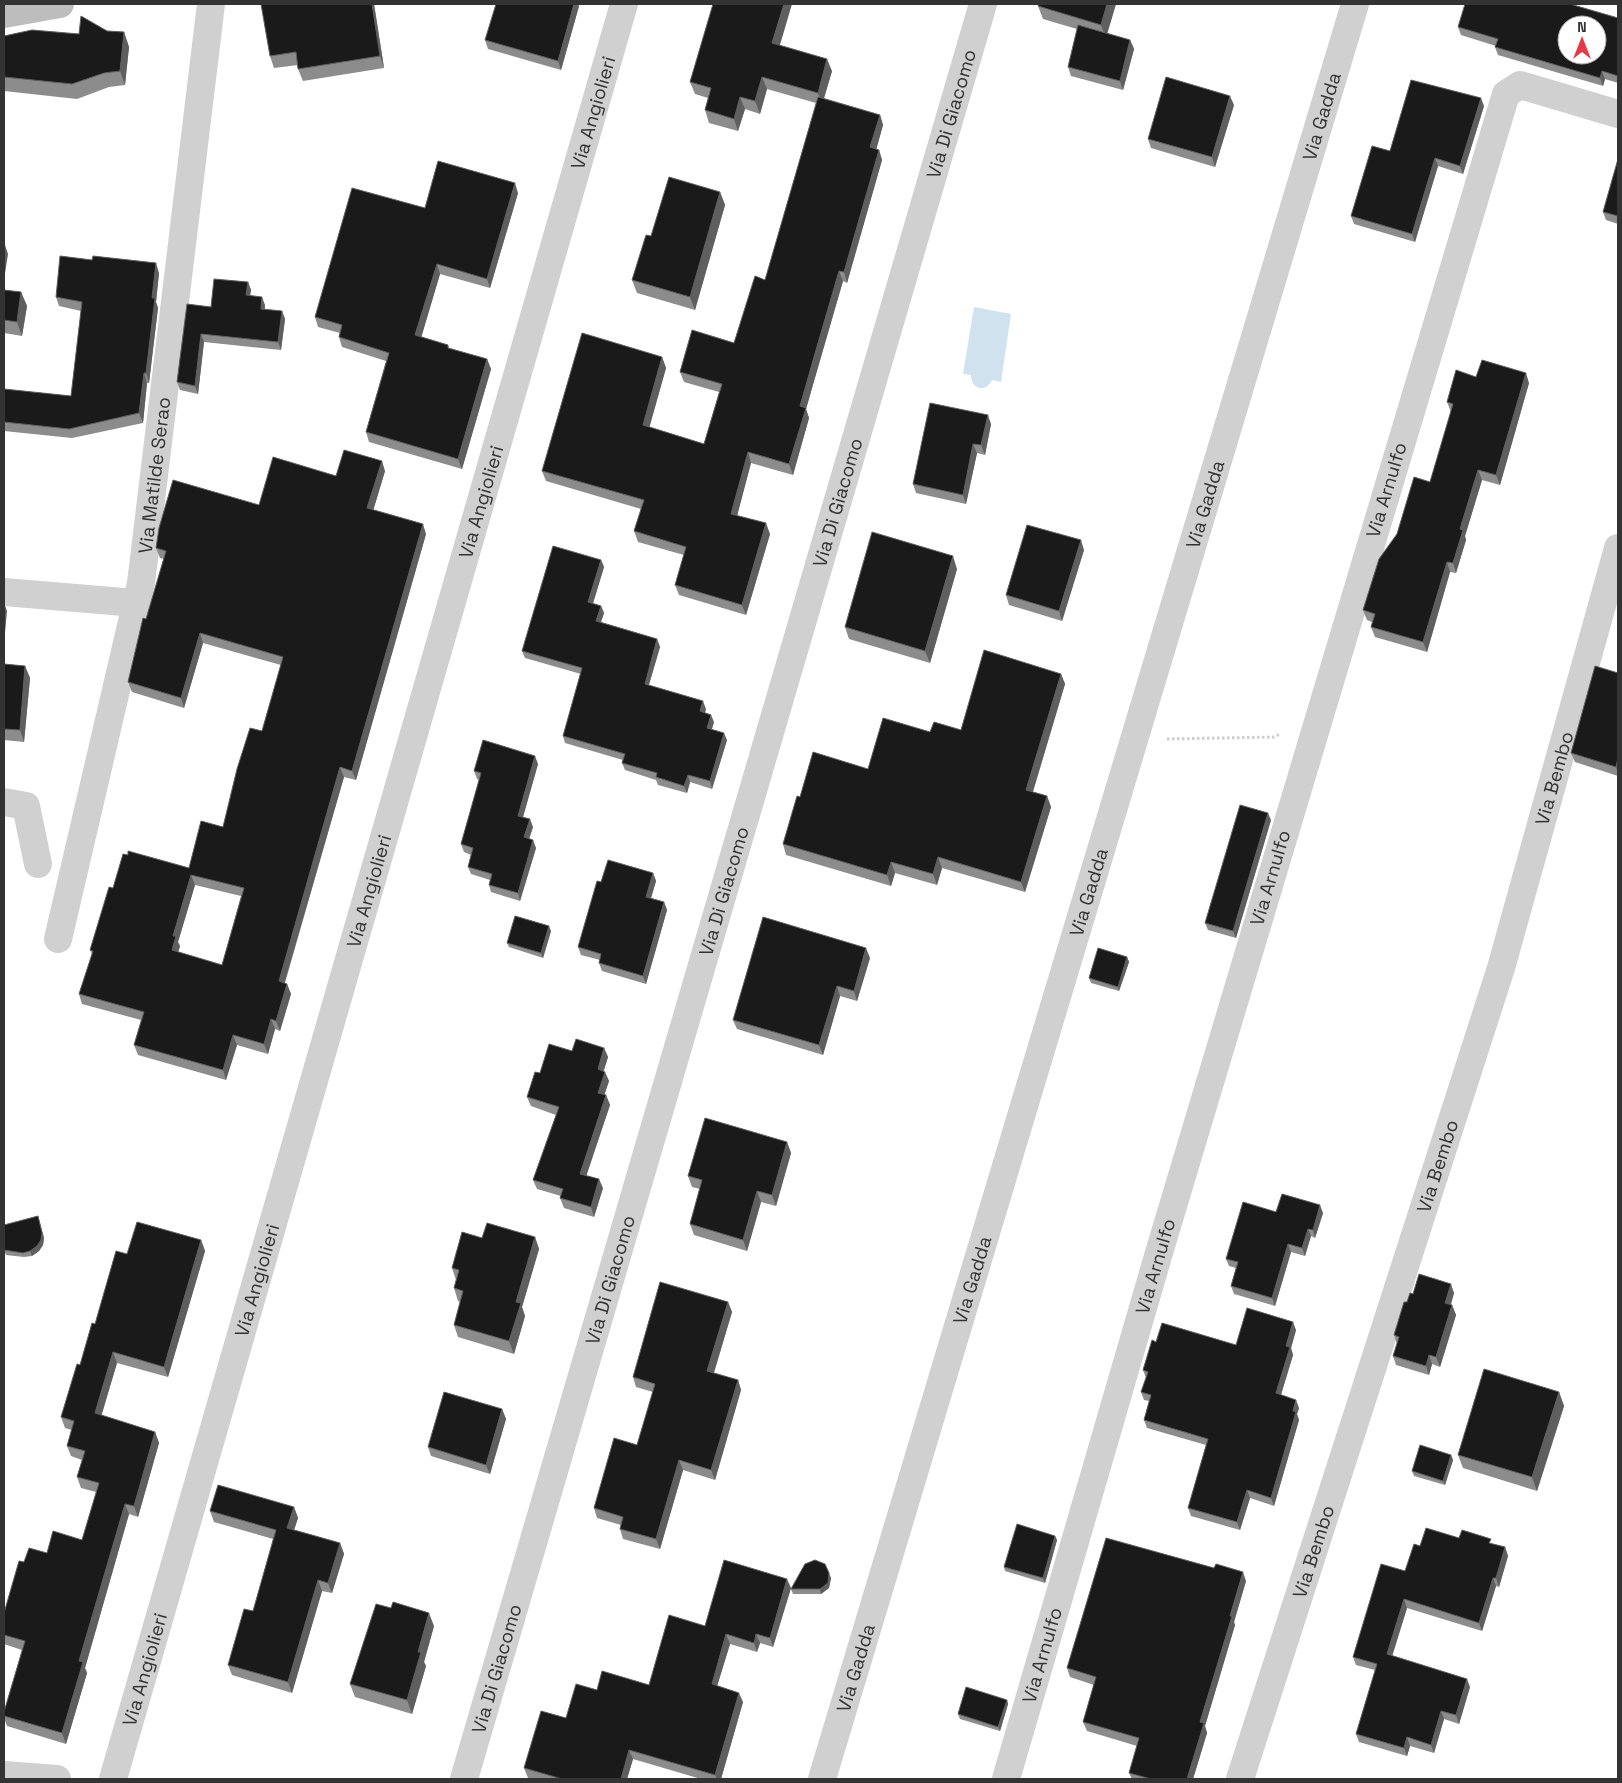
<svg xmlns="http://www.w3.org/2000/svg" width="1622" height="1783" font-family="'Space Grotesk',sans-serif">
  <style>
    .water { fill: #cfe2ee }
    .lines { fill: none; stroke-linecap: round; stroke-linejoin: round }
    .path { stroke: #cdcdcd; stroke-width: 3; stroke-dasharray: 2.5 2.5; stroke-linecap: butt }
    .street { stroke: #d0d0d0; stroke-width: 28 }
    .secondary { stroke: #bdbdbd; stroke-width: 28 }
    .wall { fill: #8c8c8c; fill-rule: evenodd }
    .shaded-wall { fill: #5f5f5f }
    .building { fill: #1a1a1a; stroke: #5f5f5f; fill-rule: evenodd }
    .labels { text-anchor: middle; stroke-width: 5; stroke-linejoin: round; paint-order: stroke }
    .street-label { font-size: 19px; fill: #333; stroke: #fff }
  </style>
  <rect width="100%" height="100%" fill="#fff"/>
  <path class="water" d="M 974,307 L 1011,314 L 1001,382 L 992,380 C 986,393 971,390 971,375 L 963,374 Z"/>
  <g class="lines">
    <path class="path" d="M 1167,739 L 1274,737 L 1280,734"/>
    <g class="street">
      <path d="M 4,592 L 136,603"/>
      <path d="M 4,802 L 26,806 L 38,864"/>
      <path id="s1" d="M 58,939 L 141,583 L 211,4"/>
      <path d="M 4,1775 L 57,1779"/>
      <path id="s2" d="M 113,1779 L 624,4"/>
      <path id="s3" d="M 464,1779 L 983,4"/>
      <path id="s4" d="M 822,1779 L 1355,4"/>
      <path id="s5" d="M 1006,1779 C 1168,1216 1335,655 1506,94 L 1520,85 L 1618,114"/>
      <path id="s6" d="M 1240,1779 L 1501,968 L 1618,548"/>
    </g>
    <path class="secondary" d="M 4,14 L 60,4"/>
  </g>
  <g class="wall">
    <path d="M 374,4 L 384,68 L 303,81 L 298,69 L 298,65 L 274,68 L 270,56 Z"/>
    <path d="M 1039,4 L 1116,4 L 1107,33 L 1130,40 L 1134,49 L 1123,90 L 1071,76 L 1068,67 L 1077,29 L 1043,19 L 1038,6 Z"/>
    <path d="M 579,6 L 561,70 L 488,49 L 485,40 Z"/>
    <path d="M 1618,18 L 1618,83 L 1605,79 L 1603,86 L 1498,55 L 1495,47 L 1496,46 L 1461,35 L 1458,27 Z"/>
    <path d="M 107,31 L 124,32 L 129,47 L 125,85 L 109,87 L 77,99 L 4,91 L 4,36 L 79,34 Z"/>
    <path d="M 779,45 L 832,71 L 824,98 L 880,115 L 883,125 L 876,149 L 879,150 L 882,160 L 847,283 L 843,281 L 820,360 L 806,409 L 809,418 L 793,475 L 751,463 L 737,515 L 770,534 L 746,615 L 679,595 L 675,585 L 684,555 L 638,542 L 634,531 L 641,509 L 546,481 L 542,471 L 662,357 L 666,368 L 649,427 L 704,444 L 719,392 L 684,382 L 680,372 L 734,343 L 765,280 L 816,103 L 767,89 L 760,114 L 745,109 L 738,131 L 709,123 L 705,110 L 708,98 L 695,94 L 690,82 Z"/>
    <path d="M 1234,105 L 1215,167 L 1151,148 L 1148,139 Z"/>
    <path d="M 1484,106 L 1463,174 L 1438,166 L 1415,242 L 1354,224 L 1351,216 L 1390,151 Z"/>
    <path d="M 1618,159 L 1618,224 L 1606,220 L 1603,212 Z"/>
    <path d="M 720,192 L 725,205 L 695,310 L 637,293 L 632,280 L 651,236 Z"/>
    <path d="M 518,193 L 490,288 L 440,274 L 421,337 L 448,345 L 449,348 L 487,359 L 491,369 L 462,469 L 369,442 L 366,432 L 386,361 L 342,347 L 339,337 L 340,333 L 318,327 L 315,317 L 425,208 Z"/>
    <path d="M 159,273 L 156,302 L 158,308 L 149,383 L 147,383 L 143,423 L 72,438 L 4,431 L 4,389 L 71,396 L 81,311 L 59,306 L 56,297 Z"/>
    <path d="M 248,282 L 251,290 L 250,295 L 265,305 L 265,309 L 282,311 L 285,319 L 281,350 L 204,342 L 198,394 L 180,390 L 177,382 L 211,307 Z"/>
    <path d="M 4,290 L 21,292 L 27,306 L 22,336 L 4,333 Z"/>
    <path d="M 1476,377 L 1529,383 L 1500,485 L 1482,480 L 1465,536 L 1466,540 L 1456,573 L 1450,572 L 1427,652 L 1375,637 L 1371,627 L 1372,622 L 1367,620 L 1363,610 L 1397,534 L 1430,482 L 1451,412 L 1447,402 Z"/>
    <path d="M 991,424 L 985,455 L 977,453 L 966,504 L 916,493 L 913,484 Z"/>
    <path d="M 385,471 L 373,510 L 426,534 L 356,780 L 344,777 L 285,983 L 287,984 L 291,994 L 280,1031 L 275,1029 L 268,1054 L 237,1045 L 226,1080 L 138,1055 L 134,1045 L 141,1020 L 82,1004 L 79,994 L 92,954 L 90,950 L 113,888 L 189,868 L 223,827 L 262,731 L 281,665 L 203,643 L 184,708 L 132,692 L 128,682 L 164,559 L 160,558 L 156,548 L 259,505 L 336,476 ZM 195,885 L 241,896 L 222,965 L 178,952 L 180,946 L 178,942 Z"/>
    <path d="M 1084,550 L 1062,621 L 1009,605 L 1006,595 Z"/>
    <path d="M 601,560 L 604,567 L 593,603 L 601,606 L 604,613 L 601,622 L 657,639 L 660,647 L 649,685 L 706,709 L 705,713 L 714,722 L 712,729 L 727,740 L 712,789 L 690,782 L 687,793 L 658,785 L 656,780 L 625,770 L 622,763 L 623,760 L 565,743 L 563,736 L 581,674 L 525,658 L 522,651 Z"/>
    <path d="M 957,569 L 930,663 L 849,639 L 845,627 Z"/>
    <path d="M 4,664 L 25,666 L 30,678 L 24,742 L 4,740 Z"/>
    <path d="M 1618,673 L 1618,776 L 1575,762 L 1571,753 Z"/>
    <path d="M 1061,674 L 1065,684 L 1033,792 L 1047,796 L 1051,807 L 1025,892 L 942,868 L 937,885 L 895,873 L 891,886 L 786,855 L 783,844 L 800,797 L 868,769 L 930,732 L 961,730 Z"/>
    <path d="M 538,764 L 523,817 L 533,827 L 529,839 L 536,848 L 520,901 L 491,892 L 489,885 L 490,880 L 471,874 L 468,867 L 471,855 L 464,852 L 461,844 L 479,780 L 477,779 L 474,771 Z"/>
    <path d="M 1271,820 L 1236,938 L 1208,930 L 1205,923 Z"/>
    <path d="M 653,873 L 656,881 L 651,898 L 664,902 L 667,910 L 646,984 L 602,971 L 599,963 L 600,960 L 581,955 L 578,947 L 601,882 Z"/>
    <path d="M 551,931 L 543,958 L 509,947 L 507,943 Z"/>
    <path d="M 1127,957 L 1129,962 L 1119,991 L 1091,983 L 1089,978 Z"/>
    <path d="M 870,958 L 857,1001 L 840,996 L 823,1055 L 737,1029 L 733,1020 Z"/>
    <path d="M 604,1048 L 608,1057 L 604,1071 L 609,1081 L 604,1095 L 606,1095 L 610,1105 L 586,1175 L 603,1188 L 594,1217 L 564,1208 L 560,1198 L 561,1196 L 537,1189 L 533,1180 L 556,1115 L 531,1106 L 527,1097 L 572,1051 Z"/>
    <path d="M 787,1142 L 791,1153 L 776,1206 L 761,1202 L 747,1251 L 694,1235 L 690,1224 L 700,1189 L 692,1187 L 688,1176 Z"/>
    <path d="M 1276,1212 L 1323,1213 L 1315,1238 L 1311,1236 L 1305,1256 L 1291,1252 L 1275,1306 L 1234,1294 L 1231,1286 L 1236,1268 L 1229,1266 L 1226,1259 Z"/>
    <path d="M 38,1216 L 44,1238 L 43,1245 L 39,1251 L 32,1256 L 24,1257 L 6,1255 L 4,1250 Z"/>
    <path d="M 535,1237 L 539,1249 L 522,1307 L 525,1316 L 514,1354 L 458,1337 L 454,1325 L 460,1302 L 458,1301 L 454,1288 L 456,1280 L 452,1268 L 482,1238 Z"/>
    <path d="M 201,1240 L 205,1251 L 168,1377 L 117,1363 L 101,1415 L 155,1432 L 159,1443 L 138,1517 L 129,1514 L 85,1668 L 87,1673 L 66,1744 L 7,1726 L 4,1718 L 4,1712 L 22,1650 L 4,1644 L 4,1613 L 24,1562 L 47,1553 L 82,1540 L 96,1492 L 81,1488 L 77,1477 L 82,1460 L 71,1456 L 67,1446 L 72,1430 L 65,1428 L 61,1417 L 95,1324 Z"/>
    <path d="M 1454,1293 L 1451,1305 L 1452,1305 L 1456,1315 L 1440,1367 L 1432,1364 L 1429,1375 L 1396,1365 L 1393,1356 L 1397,1344 L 1394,1335 L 1407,1302 L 1413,1294 Z"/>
    <path d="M 728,1302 L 732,1312 L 714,1373 L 738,1380 L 741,1390 L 715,1480 L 683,1470 L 660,1549 L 623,1539 L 620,1529 L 621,1525 L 597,1518 L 594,1508 L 637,1445 L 653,1392 L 636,1387 L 633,1377 Z"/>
    <path d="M 1296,1330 L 1291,1348 L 1293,1355 L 1281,1395 L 1299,1408 L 1297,1414 L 1299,1420 L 1274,1506 L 1250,1498 L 1240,1530 L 1191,1516 L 1188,1508 L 1206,1445 L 1147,1428 L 1144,1420 L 1149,1401 L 1144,1400 L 1141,1392 L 1146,1378 L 1143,1370 L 1156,1342 L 1236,1345 Z"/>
    <path d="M 1559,1392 L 1564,1406 L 1537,1491 L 1463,1468 L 1458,1455 Z"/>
    <path d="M 502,1409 L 506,1419 L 490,1474 L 431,1456 L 428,1447 Z"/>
    <path d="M 1451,1455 L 1453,1460 L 1445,1485 L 1414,1476 L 1412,1471 Z"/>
    <path d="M 294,1507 L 298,1518 L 294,1530 L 340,1543 L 344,1554 L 332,1593 L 322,1591 L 292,1693 L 232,1675 L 228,1665 L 253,1611 L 273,1539 L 214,1522 L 210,1511 Z"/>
    <path d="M 1055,1536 L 1057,1540 L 1045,1583 L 1005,1571 L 1004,1567 Z"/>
    <path d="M 1459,1538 L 1492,1544 L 1505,1547 L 1508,1556 L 1499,1587 L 1496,1586 L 1482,1631 L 1407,1608 L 1392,1656 L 1470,1687 L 1459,1724 L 1444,1719 L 1434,1753 L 1410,1746 L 1407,1756 L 1359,1742 L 1356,1734 L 1375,1670 L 1356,1665 L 1353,1657 L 1405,1571 L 1420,1546 Z"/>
    <path d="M 831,1578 L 829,1588 L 821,1594 L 793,1594 L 791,1589 Z"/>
    <path d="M 1246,1581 L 1234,1622 L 1235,1625 L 1205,1726 L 1207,1733 L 1193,1779 L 1132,1779 L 1129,1773 L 1137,1746 L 1087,1731 L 1083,1722 L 1094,1685 L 1070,1677 L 1067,1668 Z"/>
    <path d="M 791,1588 L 773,1647 L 760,1643 L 757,1652 L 730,1644 L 717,1686 L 743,1702 L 721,1779 L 701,1779 L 633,1759 L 627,1779 L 533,1779 L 528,1778 L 524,1768 L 566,1718 L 597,1690 L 649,1685 L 705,1626 Z"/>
    <path d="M 434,1626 L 424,1662 L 426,1666 L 412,1714 L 355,1697 L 350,1684 Z"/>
    <path d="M 1007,1700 L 1008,1704 L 1000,1731 L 960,1719 L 958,1714 Z"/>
  </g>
  <g class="shaded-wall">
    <path d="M 372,4 L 374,4 L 384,68 L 380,56 Z"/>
    <path d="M 574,4 L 578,4 L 579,6 L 561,70 L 558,61 Z"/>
    <path d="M 784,4 L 792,4 L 777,55 L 772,43 Z"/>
    <path d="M 1107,4 L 1116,4 L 1106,38 L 1101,25 Z"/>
    <path d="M 124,32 L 129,47 L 125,85 L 120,71 Z"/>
    <path d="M 1130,40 L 1134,49 L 1123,90 L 1120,81 Z"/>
    <path d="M 827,59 L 832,71 L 822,105 L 818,93 Z"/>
    <path d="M 1602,71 L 1605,79 L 1603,86 L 1600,78 Z"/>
    <path d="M 762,77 L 767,89 L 760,114 L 755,101 Z"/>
    <path d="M 1230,96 L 1234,105 L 1215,167 L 1212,157 Z"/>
    <path d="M 740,97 L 745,109 L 738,131 L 734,119 Z"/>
    <path d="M 1481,98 L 1484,106 L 1463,174 L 1460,166 Z"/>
    <path d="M 880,115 L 883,125 L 874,158 L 870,147 Z"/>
    <path d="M 879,150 L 882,160 L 847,283 L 844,272 Z"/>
    <path d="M 1435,158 L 1438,166 L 1415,242 L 1412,234 Z"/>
    <path d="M 515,183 L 518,193 L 490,288 L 487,279 Z"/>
    <path d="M 720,192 L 725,205 L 695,310 L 690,297 Z"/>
    <path d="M 4,242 L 8,254 L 4,280 Z"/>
    <path d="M 156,263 L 159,273 L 156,302 L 158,308 L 149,383 L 146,373 L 152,298 Z"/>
    <path d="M 437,264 L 440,274 L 419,345 L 415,335 Z"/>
    <path d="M 839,271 L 843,281 L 806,409 L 809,418 L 793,475 L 789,464 L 800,406 Z"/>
    <path d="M 248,282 L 251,290 L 249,302 L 246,295 Z"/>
    <path d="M 21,292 L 27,306 L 22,336 L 17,322 Z"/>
    <path d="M 262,297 L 265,305 L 264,317 L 261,309 Z"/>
    <path d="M 282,311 L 285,319 L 281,350 L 278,342 Z"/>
    <path d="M 201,334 L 204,342 L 198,394 L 195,386 Z"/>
    <path d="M 662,357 L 666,368 L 647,436 L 643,425 Z"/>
    <path d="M 487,359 L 491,369 L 462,469 L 458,459 Z"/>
    <path d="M 144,373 L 147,383 L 143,423 L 139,413 Z"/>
    <path d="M 1526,373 L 1529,383 L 1500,485 L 1496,475 Z"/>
    <path d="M 988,415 L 991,424 L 985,455 L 981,445 Z"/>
    <path d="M 973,444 L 977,453 L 966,504 L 963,495 Z"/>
    <path d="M 748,452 L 751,463 L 735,524 L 731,514 Z"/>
    <path d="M 382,461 L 385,471 L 371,518 L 367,508 Z"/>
    <path d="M 1478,470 L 1482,480 L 1465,536 L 1466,540 L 1456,573 L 1453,563 L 1460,529 Z"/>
    <path d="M 766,523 L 770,534 L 746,615 L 742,605 Z"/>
    <path d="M 423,524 L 426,534 L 356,780 L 352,771 Z"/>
    <path d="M 1081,540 L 1084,550 L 1062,621 L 1059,611 Z"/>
    <path d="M 953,556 L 957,569 L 930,663 L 925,651 Z"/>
    <path d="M 601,560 L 604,567 L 591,610 L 588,602 Z"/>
    <path d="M 1447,562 L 1450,572 L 1427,652 L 1423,642 Z"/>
    <path d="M 4,603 L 7,611 L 4,644 Z"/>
    <path d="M 601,606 L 604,613 L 599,628 L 596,621 Z"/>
    <path d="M 200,633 L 203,643 L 184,708 L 181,698 Z"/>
    <path d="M 657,639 L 660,647 L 647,691 L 645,684 Z"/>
    <path d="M 25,666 L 30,678 L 24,742 L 20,730 Z"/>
    <path d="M 1061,674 L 1065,684 L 1030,801 L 1026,790 Z"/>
    <path d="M 703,701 L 706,709 L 703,719 L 700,711 Z"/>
    <path d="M 711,715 L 714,722 L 710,735 L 707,728 Z"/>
    <path d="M 724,733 L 727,740 L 712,789 L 710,781 Z"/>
    <path d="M 535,756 L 538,764 L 521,824 L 518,816 Z"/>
    <path d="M 1618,758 L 1618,774 L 1616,767 Z"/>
    <path d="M 340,767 L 344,777 L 282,991 L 279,981 Z"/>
    <path d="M 688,775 L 690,782 L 687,793 L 684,786 Z"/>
    <path d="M 1047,796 L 1051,807 L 1025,892 L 1021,882 Z"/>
    <path d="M 1268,813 L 1271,820 L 1236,938 L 1233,931 Z"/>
    <path d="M 530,819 L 533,827 L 527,845 L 524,837 Z"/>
    <path d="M 533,840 L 536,848 L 520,901 L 518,893 Z"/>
    <path d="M 938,857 L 942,868 L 937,885 L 933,874 Z"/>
    <path d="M 891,862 L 895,873 L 891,886 L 887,875 Z"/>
    <path d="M 653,873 L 656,881 L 649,905 L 646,897 Z"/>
    <path d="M 191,875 L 195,885 L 178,942 L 180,946 L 176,960 L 172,950 L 173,936 Z"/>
    <path d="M 664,902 L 667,910 L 646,984 L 643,976 Z"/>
    <path d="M 549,926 L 551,931 L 543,958 L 541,953 Z"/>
    <path d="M 866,948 L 870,958 L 857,1001 L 854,991 Z"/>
    <path d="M 1127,957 L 1129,962 L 1119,991 L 1118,987 Z"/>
    <path d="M 287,984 L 291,994 L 280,1031 L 276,1021 Z"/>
    <path d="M 837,986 L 840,996 L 823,1055 L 819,1045 Z"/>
    <path d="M 271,1019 L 275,1029 L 268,1054 L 264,1044 Z"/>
    <path d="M 233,1035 L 237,1045 L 226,1080 L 223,1070 Z"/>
    <path d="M 604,1048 L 608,1057 L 601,1078 L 598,1069 Z"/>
    <path d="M 605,1072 L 609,1081 L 602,1102 L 598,1093 Z"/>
    <path d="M 606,1095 L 610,1105 L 584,1183 L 580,1174 Z"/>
    <path d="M 787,1142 L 791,1153 L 776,1206 L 772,1195 Z"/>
    <path d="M 599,1179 L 603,1188 L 594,1217 L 591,1207 Z"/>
    <path d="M 757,1191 L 761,1202 L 747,1251 L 743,1240 Z"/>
    <path d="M 1320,1205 L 1323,1213 L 1315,1238 L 1313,1230 Z"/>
    <path d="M 38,1216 L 44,1238 L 43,1245 L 39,1251 L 32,1256 L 30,1251 Z"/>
    <path d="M 1308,1229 L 1311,1236 L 1305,1256 L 1302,1248 Z"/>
    <path d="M 535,1237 L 539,1249 L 522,1307 L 525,1316 L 514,1354 L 509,1341 L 516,1302 Z"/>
    <path d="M 201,1240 L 205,1251 L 168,1377 L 164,1367 Z"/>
    <path d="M 1288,1244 L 1291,1252 L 1275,1306 L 1272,1298 Z"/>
    <path d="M 1451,1284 L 1454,1293 L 1448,1312 L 1445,1303 Z"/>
    <path d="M 728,1302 L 732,1312 L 711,1382 L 707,1371 Z"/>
    <path d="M 1452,1305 L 1456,1315 L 1440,1367 L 1436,1357 Z"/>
    <path d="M 1293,1322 L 1296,1330 L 1291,1348 L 1293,1355 L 1279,1401 L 1276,1393 L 1286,1346 Z"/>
    <path d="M 113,1352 L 117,1363 L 99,1424 L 95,1413 Z"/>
    <path d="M 1429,1355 L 1432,1364 L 1429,1375 L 1426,1366 Z"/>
    <path d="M 738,1380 L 741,1390 L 715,1480 L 711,1470 Z"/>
    <path d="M 1559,1392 L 1564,1406 L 1537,1491 L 1532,1477 Z"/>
    <path d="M 1296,1400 L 1299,1408 L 1297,1414 L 1299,1420 L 1274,1506 L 1271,1498 Z"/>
    <path d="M 502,1409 L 506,1419 L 490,1474 L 486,1465 Z"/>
    <path d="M 155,1432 L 159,1443 L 138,1517 L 134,1506 Z"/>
    <path d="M 1451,1455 L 1453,1460 L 1445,1485 L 1443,1481 Z"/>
    <path d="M 679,1460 L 683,1470 L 660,1549 L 656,1539 Z"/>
    <path d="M 1247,1490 L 1250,1498 L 1240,1530 L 1237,1522 Z"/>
    <path d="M 125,1504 L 129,1514 L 85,1668 L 87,1673 L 66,1744 L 62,1733 L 79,1661 Z"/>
    <path d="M 294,1507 L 298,1518 L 291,1539 L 287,1528 Z"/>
    <path d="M 1055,1536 L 1057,1540 L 1045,1583 L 1043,1578 Z"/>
    <path d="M 340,1543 L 344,1554 L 332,1593 L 328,1583 Z"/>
    <path d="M 1505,1547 L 1508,1556 L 1499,1587 L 1496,1578 Z"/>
    <path d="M 1243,1572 L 1246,1581 L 1234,1622 L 1235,1625 L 1205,1726 L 1207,1733 L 1193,1779 L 1187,1779 L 1200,1722 Z"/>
    <path d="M 829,1573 L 831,1578 L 829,1588 L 821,1594 L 820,1589 Z"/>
    <path d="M 1493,1578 L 1496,1586 L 1482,1631 L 1479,1623 Z"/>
    <path d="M 787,1579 L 791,1588 L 773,1647 L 770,1638 Z"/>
    <path d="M 318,1580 L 322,1591 L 292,1693 L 288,1682 Z"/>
    <path d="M 1404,1599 L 1407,1608 L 1390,1663 L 1387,1654 Z"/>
    <path d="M 429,1613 L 434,1626 L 424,1662 L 426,1666 L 412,1714 L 407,1700 L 418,1652 Z"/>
    <path d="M 726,1634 L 730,1644 L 715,1693 L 712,1684 Z"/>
    <path d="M 756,1634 L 760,1643 L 757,1652 L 754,1643 Z"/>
    <path d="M 1467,1679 L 1470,1687 L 1459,1724 L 1456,1715 Z"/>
    <path d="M 739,1693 L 743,1702 L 721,1779 L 717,1779 L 715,1775 Z"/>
    <path d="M 1007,1700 L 1008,1704 L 1000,1731 L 998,1727 Z"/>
    <path d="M 1441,1711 L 1444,1719 L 1434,1753 L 1431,1745 Z"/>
    <path d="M 1407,1737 L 1410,1746 L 1407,1756 L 1404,1748 Z"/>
    <path d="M 629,1750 L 633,1759 L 627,1779 L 621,1779 Z"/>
  </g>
  <g class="building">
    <path d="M 261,4 L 372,4 L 380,56 L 298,69 L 296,52 L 270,56 Z"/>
    <path d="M 496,4 L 574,4 L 558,61 L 485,40 Z"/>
    <path d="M 713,4 L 784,4 L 772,43 L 827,59 L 818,93 L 762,77 L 755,101 L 740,97 L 734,119 L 705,110 L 711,88 L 690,82 Z"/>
    <path d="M 1039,4 L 1107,4 L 1101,25 L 1038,6 Z"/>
    <path d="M 1465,4 L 1570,4 L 1618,18 L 1618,76 L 1602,71 L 1600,78 L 1495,47 L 1498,39 L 1458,27 ZM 1567,25 L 1597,25 L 1597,55 L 1567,55 Z"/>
    <path d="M 81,16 L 107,31 L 124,32 L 120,71 L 104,73 L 72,84 L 4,77 L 4,36 L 32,30 L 79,34 Z"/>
    <path d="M 1078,25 L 1130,40 L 1120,81 L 1068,67 Z"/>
    <path d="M 1166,77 L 1230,96 L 1212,157 L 1148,139 Z"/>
    <path d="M 1411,80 L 1481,98 L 1460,166 L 1435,158 L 1412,234 L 1351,216 L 1372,146 L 1390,151 Z"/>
    <path d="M 818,97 L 880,115 L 870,147 L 879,150 L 844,272 L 839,271 L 816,350 L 800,406 L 806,408 L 789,464 L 748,452 L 731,514 L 766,523 L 742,605 L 675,585 L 686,547 L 634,531 L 644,500 L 542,471 L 582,333 L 662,357 L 643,425 L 704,444 L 722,384 L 680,372 L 692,330 L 734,343 L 755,276 L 765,280 Z"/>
    <path d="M 1618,159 L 1618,216 L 1603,212 Z"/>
    <path d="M 438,161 L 515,183 L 487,279 L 437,264 L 415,335 L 448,345 L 448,348 L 487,359 L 458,459 L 366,432 L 389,353 L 339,337 L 342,325 L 315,317 L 352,188 L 425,208 Z"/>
    <path d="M 669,177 L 720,192 L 690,297 L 632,280 L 646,235 L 651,236 Z"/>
    <path d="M 60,256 L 92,260 L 93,256 L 156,263 L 152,298 L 155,298 L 146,373 L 144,373 L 139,413 L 69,429 L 4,422 L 4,389 L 71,396 L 82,302 L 56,297 Z"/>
    <path d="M 214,279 L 248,282 L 246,295 L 262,297 L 261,309 L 282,311 L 278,342 L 201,334 L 195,386 L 177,382 L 187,304 L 211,307 Z"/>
    <path d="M 4,290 L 21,292 L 17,322 L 4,320 Z"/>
    <path d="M 1482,360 L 1526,373 L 1496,475 L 1478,470 L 1460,529 L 1463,530 L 1453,563 L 1447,562 L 1423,642 L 1371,627 L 1375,614 L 1363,610 L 1379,559 L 1397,534 L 1414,477 L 1430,482 L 1453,404 L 1447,402 L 1456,370 L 1476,377 Z"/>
    <path d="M 930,403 L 988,415 L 981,445 L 973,444 L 963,495 L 913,484 Z"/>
    <path d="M 344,450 L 382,461 L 367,508 L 423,524 L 352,771 L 340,767 L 279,981 L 287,984 L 276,1021 L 271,1019 L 264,1044 L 233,1035 L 223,1070 L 134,1045 L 144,1012 L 79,994 L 93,951 L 90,950 L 109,887 L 113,888 L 123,854 L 128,855 L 128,851 L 189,868 L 201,821 L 223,827 L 237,769 L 250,728 L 262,731 L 283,657 L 200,633 L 181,698 L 128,682 L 143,618 L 146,619 L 166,551 L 156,548 L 159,528 L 173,480 L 259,505 L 273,457 L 336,476 ZM 191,875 L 244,888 L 222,965 L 172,950 L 176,936 L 173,936 Z"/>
    <path d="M 1027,525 L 1081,540 L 1059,611 L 1006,595 Z"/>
    <path d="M 872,532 L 953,556 L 925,651 L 845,627 Z"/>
    <path d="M 553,546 L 601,560 L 588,602 L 601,606 L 596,621 L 657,639 L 645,684 L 703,701 L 700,711 L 711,715 L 707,728 L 724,733 L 710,781 L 688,775 L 684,786 L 656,777 L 657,773 L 622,763 L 625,754 L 563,736 L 582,668 L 522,651 Z"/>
    <path d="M 984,650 L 1061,674 L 1026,790 L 1047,796 L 1021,882 L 938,857 L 933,874 L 891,862 L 887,875 L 783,844 L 797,796 L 800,797 L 813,752 L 868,769 L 883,718 L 930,732 L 934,722 L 961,730 Z"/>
    <path d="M 4,664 L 25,666 L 20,730 L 4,729 Z"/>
    <path d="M 1595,666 L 1618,673 L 1618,758 L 1616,767 L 1571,753 Z"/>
    <path d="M 483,740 L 535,756 L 518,816 L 530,819 L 524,837 L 533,840 L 518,893 L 489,885 L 492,874 L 468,867 L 473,848 L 461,844 L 481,773 L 474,771 Z"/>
    <path d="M 1240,805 L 1268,813 L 1233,931 L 1205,923 Z"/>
    <path d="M 608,860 L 653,873 L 646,897 L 664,902 L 643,976 L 599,963 L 601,954 L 578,947 L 597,881 L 601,882 Z"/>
    <path d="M 515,916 L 549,926 L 541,953 L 507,943 Z"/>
    <path d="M 763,917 L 866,948 L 854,991 L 837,986 L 819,1045 L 733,1020 Z"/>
    <path d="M 1098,948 L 1127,957 L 1118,987 L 1089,978 Z"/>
    <path d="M 576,1039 L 604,1048 L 598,1069 L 605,1072 L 598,1093 L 606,1095 L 580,1174 L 599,1179 L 591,1207 L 560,1198 L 563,1189 L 533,1180 L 559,1107 L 527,1097 L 535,1072 L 540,1073 L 549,1044 L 572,1051 Z"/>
    <path d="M 705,1118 L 787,1142 L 772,1195 L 757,1191 L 743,1240 L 690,1224 L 702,1180 L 688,1176 Z"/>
    <path d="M 1282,1194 L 1320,1205 L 1313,1230 L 1308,1229 L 1302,1248 L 1288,1244 L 1272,1298 L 1231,1286 L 1238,1262 L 1226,1259 L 1243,1202 L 1276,1212 Z"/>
    <path d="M 38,1216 L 42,1233 L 41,1240 L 37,1246 L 30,1251 L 23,1253 L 4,1250 L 4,1225 Z"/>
    <path d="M 137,1222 L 201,1240 L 164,1367 L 113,1352 L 95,1413 L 155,1432 L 134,1506 L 125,1504 L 79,1661 L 83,1662 L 62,1733 L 4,1716 L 4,1712 L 25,1641 L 4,1635 L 4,1613 L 19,1561 L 24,1562 L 29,1548 L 47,1553 L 53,1531 L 82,1540 L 99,1483 L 77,1477 L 85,1451 L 67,1446 L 74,1421 L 61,1417 L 77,1364 L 80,1365 L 92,1323 L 95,1324 L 116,1251 L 127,1254 Z"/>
    <path d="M 487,1223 L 535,1237 L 516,1302 L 521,1303 L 509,1341 L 454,1325 L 463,1291 L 454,1288 L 459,1270 L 452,1268 L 462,1232 L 482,1238 Z"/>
    <path d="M 1419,1274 L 1451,1284 L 1445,1303 L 1452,1305 L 1436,1357 L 1429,1355 L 1426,1366 L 1393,1356 L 1399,1337 L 1394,1335 L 1404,1302 L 1407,1302 L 1410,1293 L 1413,1294 Z"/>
    <path d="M 660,1282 L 728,1302 L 707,1371 L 738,1380 L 711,1470 L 679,1460 L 656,1539 L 620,1529 L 623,1517 L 594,1508 L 614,1438 L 637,1445 L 655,1384 L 633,1377 Z"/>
    <path d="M 1247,1308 L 1293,1322 L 1286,1346 L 1290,1347 L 1276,1393 L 1296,1400 L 1293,1411 L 1296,1412 L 1271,1498 L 1247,1490 L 1237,1522 L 1188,1508 L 1208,1439 L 1144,1420 L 1151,1395 L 1141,1392 L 1148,1372 L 1143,1370 L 1152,1340 L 1156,1342 L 1162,1323 L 1236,1345 Z"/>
    <path d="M 1484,1369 L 1559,1392 L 1532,1477 L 1458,1455 Z"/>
    <path d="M 444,1392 L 502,1409 L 486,1465 L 428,1447 Z"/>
    <path d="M 1420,1445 L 1451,1455 L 1443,1481 L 1412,1471 Z"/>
    <path d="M 218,1485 L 294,1507 L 287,1528 L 340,1543 L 328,1583 L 318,1580 L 288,1682 L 228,1665 L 244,1609 L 253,1611 L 276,1530 L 210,1511 Z"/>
    <path d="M 1017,1524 L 1055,1536 L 1043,1578 L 1004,1567 Z"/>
    <path d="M 1426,1528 L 1459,1538 L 1462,1530 L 1491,1539 L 1489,1543 L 1505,1547 L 1496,1578 L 1493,1578 L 1479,1623 L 1404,1599 L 1387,1654 L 1467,1679 L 1456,1715 L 1441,1711 L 1431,1745 L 1407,1737 L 1404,1748 L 1356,1734 L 1377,1664 L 1353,1657 L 1381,1564 L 1405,1571 L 1414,1544 L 1420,1546 Z"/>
    <path d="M 1106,1538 L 1214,1568 L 1216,1564 L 1243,1572 L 1230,1616 L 1232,1616 L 1200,1722 L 1204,1723 L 1187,1779 L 1151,1779 L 1129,1773 L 1139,1738 L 1083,1722 L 1096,1677 L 1067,1668 Z"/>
    <path d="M 724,1560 L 787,1579 L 770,1638 L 756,1634 L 754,1643 L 726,1634 L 712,1684 L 739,1693 L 715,1775 L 629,1750 L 621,1779 L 562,1779 L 524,1768 L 541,1711 L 566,1718 L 576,1684 L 597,1690 L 602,1671 L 649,1685 L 669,1615 L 705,1626 Z"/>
    <path d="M 815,1560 L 825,1564 L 829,1573 L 828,1583 L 820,1589 L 791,1589 L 805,1564 Z"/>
    <path d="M 393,1602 L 429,1613 L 418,1652 L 421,1652 L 407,1700 L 350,1684 L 376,1604 L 391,1608 Z"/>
    <path d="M 966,1687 L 1007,1700 L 998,1727 L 958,1714 Z"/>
  </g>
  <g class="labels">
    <g class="street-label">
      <text dy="7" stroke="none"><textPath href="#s2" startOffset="1734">Via Angiolieri</textPath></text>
      <text dy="7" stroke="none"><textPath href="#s3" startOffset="1735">Via Di Giacomo</textPath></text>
      <text dy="7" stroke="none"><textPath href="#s4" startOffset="1736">Via Gadda</textPath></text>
      <text dy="7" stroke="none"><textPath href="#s1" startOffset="474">Via Matilde Serao</textPath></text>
      <text dy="7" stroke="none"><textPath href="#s5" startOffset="1344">Via Arnulfo</textPath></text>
      <text dy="7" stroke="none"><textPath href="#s2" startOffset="1329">Via Angiolieri</textPath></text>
      <text dy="7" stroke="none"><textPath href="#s3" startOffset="1330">Via Di Giacomo</textPath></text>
      <text dy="7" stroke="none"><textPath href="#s4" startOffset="1331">Via Gadda</textPath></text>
      <text dy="7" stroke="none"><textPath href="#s6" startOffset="1049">Via Bembo</textPath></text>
      <text dy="7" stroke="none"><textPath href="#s5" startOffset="939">Via Arnulfo</textPath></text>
      <text dy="7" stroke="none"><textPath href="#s4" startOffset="926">Via Gadda</textPath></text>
      <text dy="7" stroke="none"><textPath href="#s2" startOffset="924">Via Angiolieri</textPath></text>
      <text dy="7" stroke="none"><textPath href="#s3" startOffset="925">Via Di Giacomo</textPath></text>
      <text dy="7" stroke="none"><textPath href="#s6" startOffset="644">Via Bembo</textPath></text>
      <text dy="7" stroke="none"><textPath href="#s5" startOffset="534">Via Arnulfo</textPath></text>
      <text dy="7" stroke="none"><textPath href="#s4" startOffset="521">Via Gadda</textPath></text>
      <text dy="7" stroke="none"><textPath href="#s3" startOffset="520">Via Di Giacomo</textPath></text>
      <text dy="7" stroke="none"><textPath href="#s2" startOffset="519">Via Angiolieri</textPath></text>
      <text dy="7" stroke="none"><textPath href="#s6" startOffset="239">Via Bembo</textPath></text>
      <text dy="7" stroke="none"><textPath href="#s5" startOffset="129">Via Arnulfo</textPath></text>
      <text dy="7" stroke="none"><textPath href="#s4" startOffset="116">Via Gadda</textPath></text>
      <text dy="7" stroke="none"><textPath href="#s3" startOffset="115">Via Di Giacomo</textPath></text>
      <text dy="7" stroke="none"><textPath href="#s2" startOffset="114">Via Angiolieri</textPath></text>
    </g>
  </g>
  <rect width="1622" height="1783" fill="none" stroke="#333333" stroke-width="10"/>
  <g transform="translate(1582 40)"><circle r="24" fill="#ffffff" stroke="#adadad"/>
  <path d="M0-4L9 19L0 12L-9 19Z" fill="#e63946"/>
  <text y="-8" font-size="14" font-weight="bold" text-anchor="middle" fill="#333333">N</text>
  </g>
</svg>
